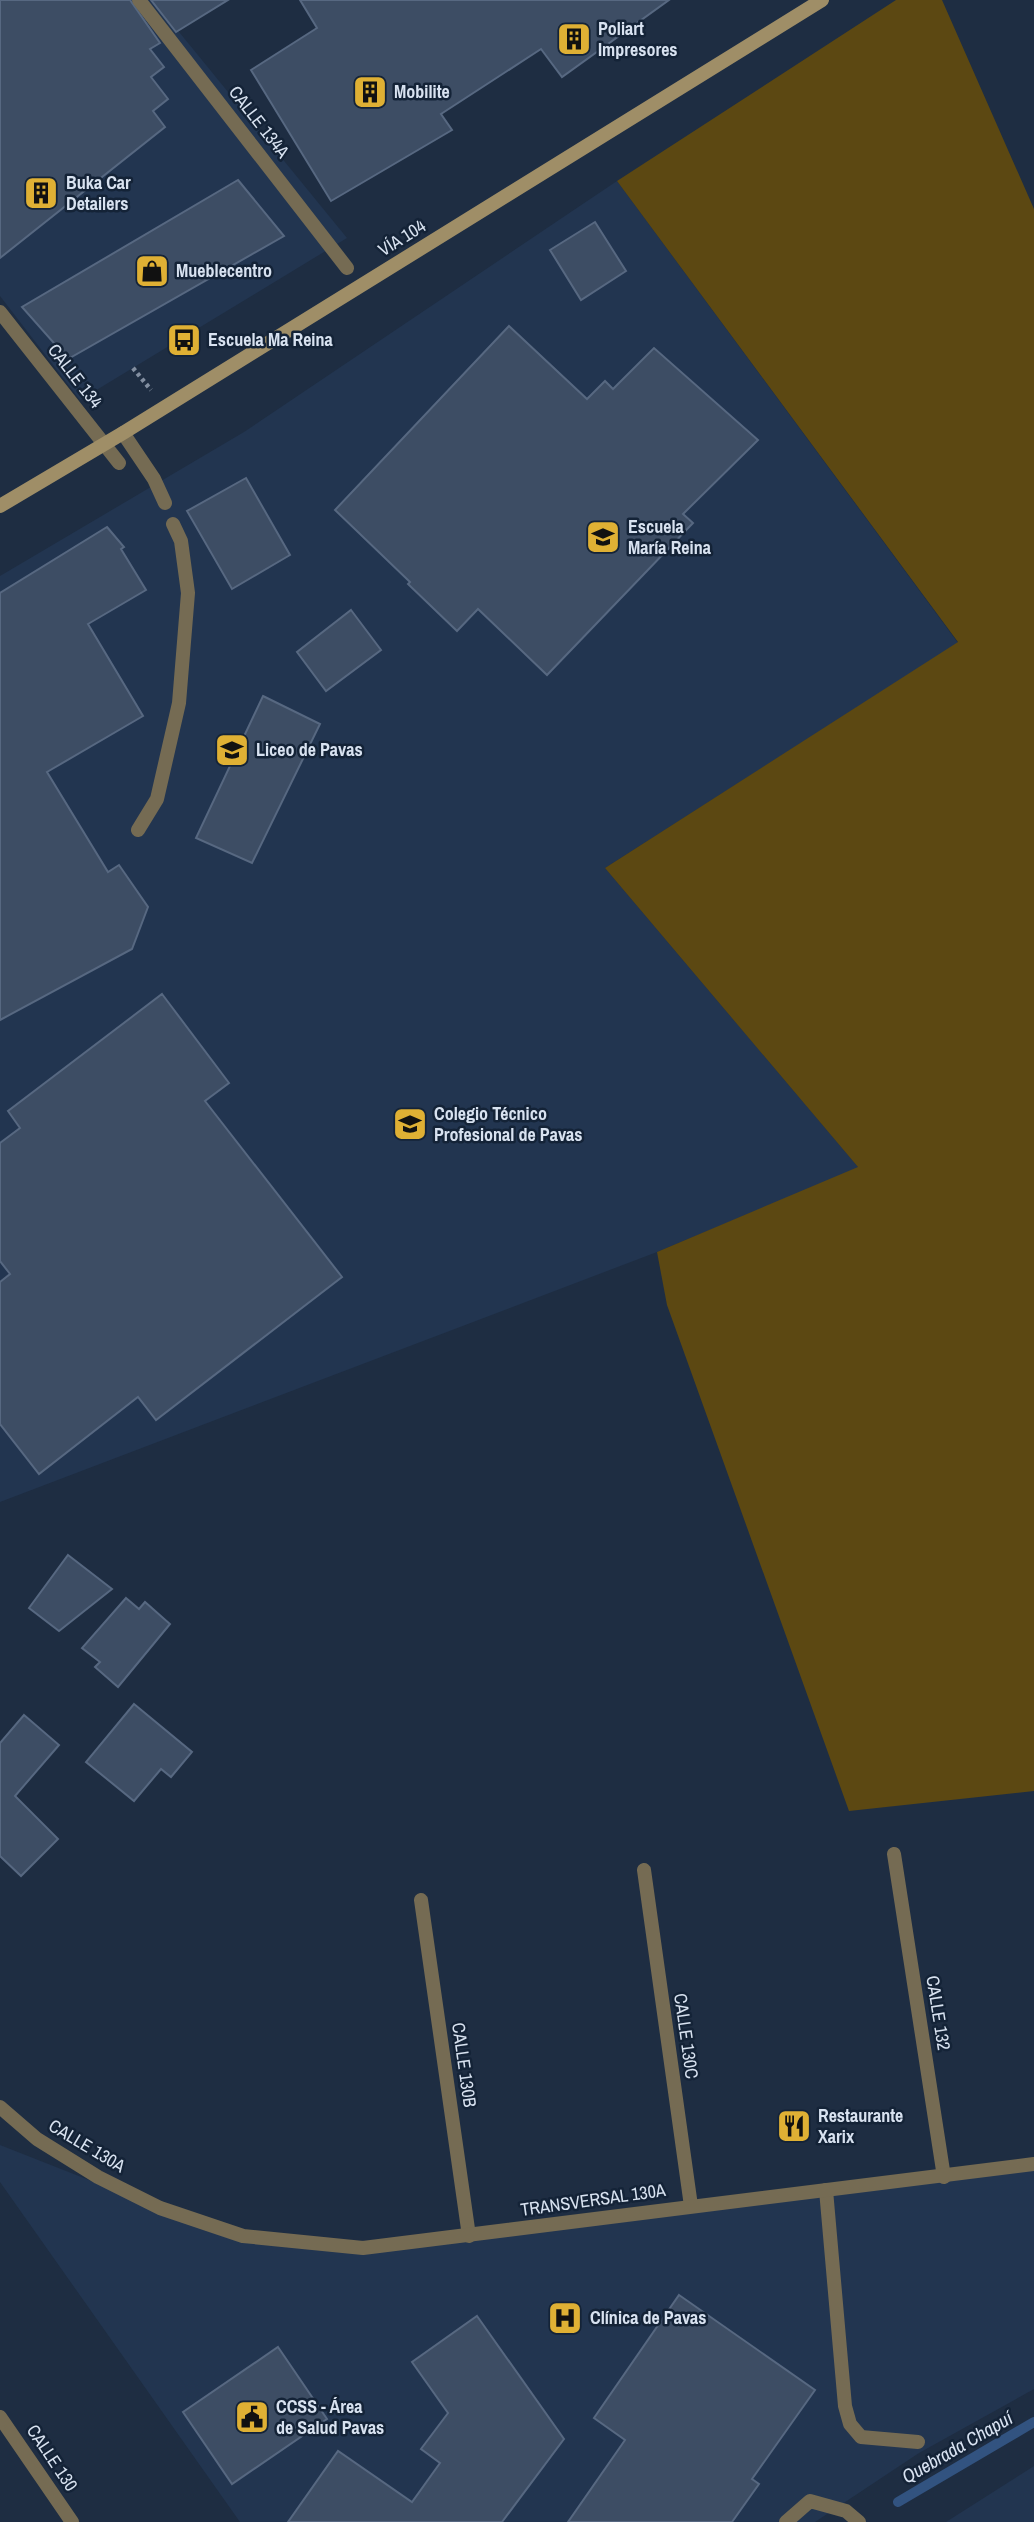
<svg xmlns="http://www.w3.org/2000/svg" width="1034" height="2522" font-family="'Archivo Narrow',sans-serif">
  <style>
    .built { fill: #223550 }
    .green { fill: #5c4812 }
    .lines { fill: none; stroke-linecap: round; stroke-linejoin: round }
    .stream { stroke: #325380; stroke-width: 10 }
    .building { fill: #3d4d64; stroke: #576881; stroke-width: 2 }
    .path { stroke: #838fa1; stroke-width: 4.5; stroke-dasharray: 3.5 3.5; stroke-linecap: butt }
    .service { stroke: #756b53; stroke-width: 14 }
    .minor { stroke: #756b53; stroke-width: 14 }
    .secondary { stroke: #9f8e67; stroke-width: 14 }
    .labels { text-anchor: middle; stroke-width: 5; stroke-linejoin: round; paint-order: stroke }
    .poi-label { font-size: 18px; font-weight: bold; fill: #d8e2f0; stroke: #142337; text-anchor: start }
    .street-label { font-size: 18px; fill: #d8e2f0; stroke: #142337 }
    .water-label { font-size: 19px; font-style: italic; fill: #d9e3f2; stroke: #142337 }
  </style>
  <rect width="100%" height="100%" fill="#1e2d42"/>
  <g class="built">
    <path d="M 0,0 L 153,0 L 347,238 L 80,400 L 0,296 Z"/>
    <path d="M 617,181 L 958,643 L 605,868 L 859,1168 L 657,1252 L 0,1502 L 0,576 L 244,432 Z"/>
    <path d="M 0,2145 L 160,2208 L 243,2236 L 363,2248 L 1034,2166 L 1034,2389 L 919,2453 L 815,2522 L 240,2522 L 0,2182 Z"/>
    <path d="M 1034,2466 L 1034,2522 L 946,2522 Z"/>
  </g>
  <path class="green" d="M 896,0 L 942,0 L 1034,209 L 1034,1791 L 849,1811 L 667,1305 L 657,1252 L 858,1167 L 605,868 L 958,642 L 617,181 Z"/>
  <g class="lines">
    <path class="stream" d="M 898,2502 L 1034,2422"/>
  </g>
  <g class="building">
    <path d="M 0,0 L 130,0 L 160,43 L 150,49 L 164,67 L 151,77 L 168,99 L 153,111 L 165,127 L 0,258 Z"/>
    <path d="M 151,0 L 228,0 L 176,32 Z"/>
    <path d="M 300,0 L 669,0 L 562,77 L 541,49 L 441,114 L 452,130 L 331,201 L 251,70 L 317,28 Z"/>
    <path d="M 238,180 L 284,236 L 68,359 L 22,307 Z"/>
    <path d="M 595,222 L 626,271 L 581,300 L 550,250 Z"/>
    <path d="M 509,326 L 587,399 L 605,381 L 613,389 L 654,348 L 758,440 L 683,514 L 693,523 L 547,675 L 478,609 L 457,631 L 408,584 L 410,582 L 335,510 Z"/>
    <path d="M 246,478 L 290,555 L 232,589 L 187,511 Z"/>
    <path d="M 107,527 L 124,547 L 121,549 L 146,590 L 88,624 L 143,716 L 47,772 L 108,872 L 119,865 L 148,907 L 132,949 L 0,1020 L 0,593 Z"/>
    <path d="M 351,610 L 381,650 L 326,691 L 297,652 Z"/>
    <path d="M 263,696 L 320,724 L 252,863 L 196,838 Z"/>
    <path d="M 162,994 L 229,1083 L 205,1101 L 342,1277 L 156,1420 L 138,1397 L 39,1474 L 0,1424 L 0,1282 L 10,1274 L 0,1261 L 0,1143 L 20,1128 L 8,1111 Z"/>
    <path d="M 68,1555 L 112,1589 L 59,1631 L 29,1608 Z"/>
    <path d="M 126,1598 L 139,1609 L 145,1602 L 170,1624 L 118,1687 L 95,1667 L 100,1662 L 82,1648 Z"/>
    <path d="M 134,1704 L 192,1752 L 171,1777 L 161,1769 L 134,1801 L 86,1762 Z"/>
    <path d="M 24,1715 L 59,1745 L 15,1796 L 58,1839 L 21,1876 L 0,1856 L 0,1743 Z"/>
    <path d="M 679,2295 L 815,2390 L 752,2479 L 759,2484 L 732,2522 L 568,2522 L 625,2440 L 594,2418 Z"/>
    <path d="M 477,2316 L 564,2439 L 502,2522 L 288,2522 L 338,2451 L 412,2502 L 440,2463 L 421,2449 L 448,2413 L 412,2362 Z"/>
    <path d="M 278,2347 L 327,2419 L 232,2484 L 183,2412 Z"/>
  </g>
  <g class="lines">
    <path class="path" d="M 133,368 L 151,390"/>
    <g class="service">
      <path d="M 139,0 L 347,268"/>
      <path d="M 0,312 L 119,463"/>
      <path d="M 123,433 L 154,479 L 165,503"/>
      <path d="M 138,830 L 157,799 L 179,703 L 188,593 L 181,541 L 173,524"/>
      <path d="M 894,1854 L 944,2177"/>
      <path d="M 644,1870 L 691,2206"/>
      <path d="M 421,1900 L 469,2236"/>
      <path d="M 826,2190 L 845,2406 L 850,2424 L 861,2437 L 918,2442"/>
      <path d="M 786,2522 L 810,2501 L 846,2511 L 859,2522"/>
    </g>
    <g class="minor">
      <path d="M 0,2107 L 37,2139 L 98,2177 L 160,2208 L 243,2236 L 363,2248 L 1034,2164"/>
      <path d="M 0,2417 L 72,2522"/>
    </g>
    <path class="secondary" d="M 0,506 L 123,433 L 822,0"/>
  </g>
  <defs>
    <g id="building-square" transform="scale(1.75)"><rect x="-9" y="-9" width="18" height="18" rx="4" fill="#dfb034" stroke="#142337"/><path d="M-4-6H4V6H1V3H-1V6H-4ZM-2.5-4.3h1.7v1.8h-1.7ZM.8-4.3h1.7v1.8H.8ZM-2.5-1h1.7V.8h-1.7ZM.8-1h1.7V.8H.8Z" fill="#111"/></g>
    <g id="shop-square" transform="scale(1.75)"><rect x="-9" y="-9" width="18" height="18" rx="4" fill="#dfb034" stroke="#142337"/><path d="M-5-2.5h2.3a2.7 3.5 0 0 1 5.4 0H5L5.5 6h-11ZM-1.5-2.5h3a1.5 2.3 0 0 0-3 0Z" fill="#111"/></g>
    <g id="bus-square" transform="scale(1.75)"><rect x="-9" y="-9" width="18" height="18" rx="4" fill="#dfb034" stroke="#142337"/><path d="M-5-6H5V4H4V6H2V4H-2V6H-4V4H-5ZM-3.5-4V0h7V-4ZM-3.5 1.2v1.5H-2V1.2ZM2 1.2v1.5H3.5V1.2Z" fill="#111"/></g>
    <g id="school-square" transform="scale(1.75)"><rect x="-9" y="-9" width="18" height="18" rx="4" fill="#dfb034" stroke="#142337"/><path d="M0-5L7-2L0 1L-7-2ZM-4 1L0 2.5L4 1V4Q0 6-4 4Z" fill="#111"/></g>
    <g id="restaurant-square" transform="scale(1.75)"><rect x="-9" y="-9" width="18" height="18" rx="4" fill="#dfb034" stroke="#142337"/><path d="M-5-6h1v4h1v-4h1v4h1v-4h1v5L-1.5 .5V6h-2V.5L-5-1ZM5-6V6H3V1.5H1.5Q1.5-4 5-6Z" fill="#111"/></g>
    <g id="hospital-square" transform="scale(1.75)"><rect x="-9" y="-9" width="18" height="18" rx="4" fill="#dfb034" stroke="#142337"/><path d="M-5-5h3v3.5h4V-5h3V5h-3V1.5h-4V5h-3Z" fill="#111"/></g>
    <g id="civic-square" transform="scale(1.75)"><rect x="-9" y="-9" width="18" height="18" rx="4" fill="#dfb034" stroke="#142337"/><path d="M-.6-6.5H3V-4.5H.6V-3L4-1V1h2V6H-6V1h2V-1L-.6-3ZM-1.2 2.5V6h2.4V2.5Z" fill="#111"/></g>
  </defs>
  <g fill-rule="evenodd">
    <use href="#building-square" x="574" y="39"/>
    <use href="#building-square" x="370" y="92"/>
    <use href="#building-square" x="41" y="193"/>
    <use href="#shop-square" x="152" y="271"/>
    <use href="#bus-square" x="184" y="340"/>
    <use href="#school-square" x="603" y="537"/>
    <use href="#school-square" x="232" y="750"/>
    <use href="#school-square" x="410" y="1124"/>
    <use href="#restaurant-square" x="794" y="2126"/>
    <use href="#hospital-square" x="565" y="2318"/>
    <use href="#civic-square" x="252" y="2417"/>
  </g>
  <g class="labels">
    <g class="poi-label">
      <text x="598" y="35">Poliart<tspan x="598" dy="21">Impresores</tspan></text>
      <text x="394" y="98">Mobilite</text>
      <text x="66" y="189">Buka Car<tspan x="66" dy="21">Detailers</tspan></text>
      <text x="176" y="277">Mueblecentro</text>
      <text x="208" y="346">Escuela Ma Reina</text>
      <text x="628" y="533">Escuela<tspan x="628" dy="21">María Reina</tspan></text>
      <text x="256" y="756">Liceo de Pavas</text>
      <text x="434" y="1120">Colegio Técnico<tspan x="434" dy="21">Profesional de Pavas</tspan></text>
      <text x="818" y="2122">Restaurante<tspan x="818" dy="21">Xarix</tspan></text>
      <text x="590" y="2324">Clínica de Pavas</text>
      <text x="276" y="2413">CCSS - Área<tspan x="276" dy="21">de Salud Pavas</tspan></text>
    </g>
    <g class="street-label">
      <text transform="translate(259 122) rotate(52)" y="6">CALLE 134A</text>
      <text transform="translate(402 238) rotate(-32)" y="6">VÍA 104</text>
      <text transform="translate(75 376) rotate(52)" y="6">CALLE 134</text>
      <text transform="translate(938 2013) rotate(81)" y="6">CALLE 132</text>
      <text transform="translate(686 2036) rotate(82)" y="6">CALLE 130C</text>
      <text transform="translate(464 2065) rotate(82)" y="6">CALLE 130B</text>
      <text transform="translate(87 2146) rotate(31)" y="6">CALLE 130A</text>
      <text transform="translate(593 2200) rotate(-8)" y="6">TRANSVERSAL 130A</text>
      <text transform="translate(52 2458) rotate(56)" y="6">CALLE 130</text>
    </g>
    <g class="water-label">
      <text transform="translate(957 2447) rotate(-30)" y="7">Quebrada Chapuí</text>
    </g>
  </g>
</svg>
